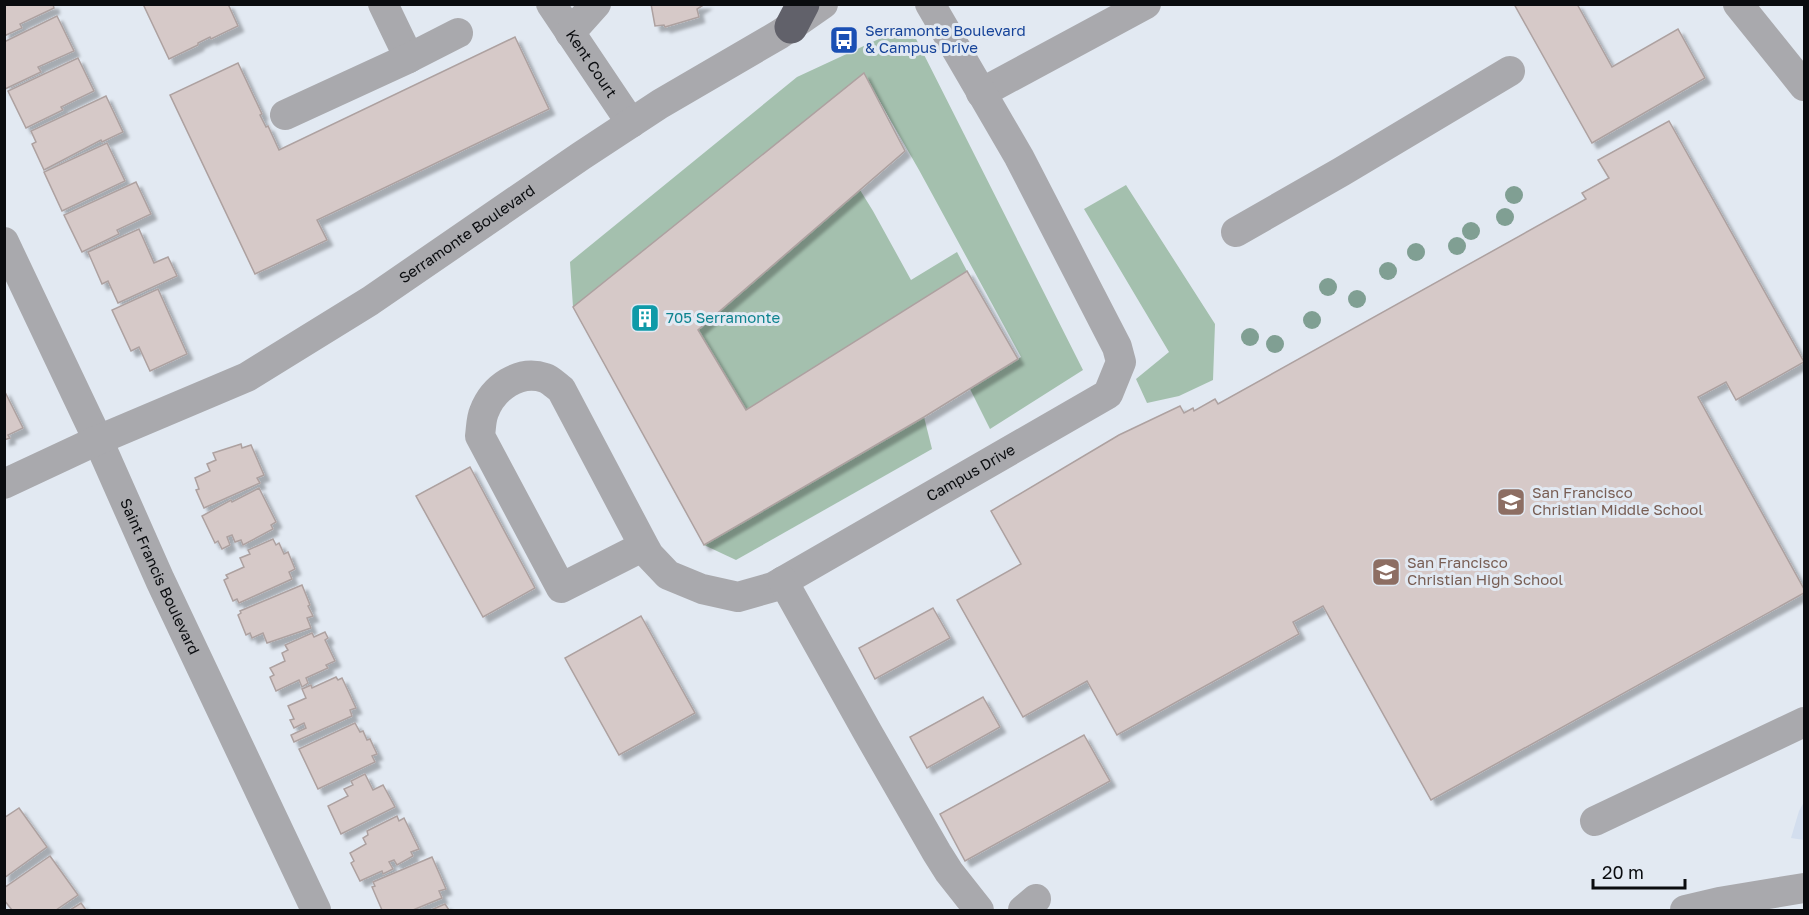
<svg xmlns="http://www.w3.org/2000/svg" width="1809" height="915" font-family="'Golos Text',sans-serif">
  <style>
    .built { fill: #d3deee }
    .green { fill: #a4c0ae }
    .building { fill: #d6c9c8; stroke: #ada1a0; stroke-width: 1.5; filter: url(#shadow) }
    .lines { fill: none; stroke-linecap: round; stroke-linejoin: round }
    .minor { stroke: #a9a9ad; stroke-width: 30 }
    .highway { stroke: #61616a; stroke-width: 33 }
    .tree { fill: #809f93 }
    .labels { text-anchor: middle; stroke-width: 6; stroke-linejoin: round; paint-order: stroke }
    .transit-label { font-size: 15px; fill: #164399; stroke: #e2e9f2; text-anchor: start }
    .street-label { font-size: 15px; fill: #0a0c0f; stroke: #e2e9f2 }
    .culture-label { font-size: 15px; fill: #0d838f; stroke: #e2e9f2; text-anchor: start }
    .education-label { font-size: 15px; fill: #785e54; stroke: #e2e9f2; text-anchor: start }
  </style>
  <defs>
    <filter id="shadow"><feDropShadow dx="5.5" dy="5.5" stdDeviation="1.5" flood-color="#0004"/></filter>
  </defs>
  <rect width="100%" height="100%" fill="#e2e9f2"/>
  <path class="built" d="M 1804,802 L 1804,840 L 1791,838 L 1799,811 Z"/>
  <g class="green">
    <path d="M 909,25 L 1083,370 L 990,429 L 970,389 L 1021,357 L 919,170 L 864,74 L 573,307 L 570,262 L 797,77 Z"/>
    <path d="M 1126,185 L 1215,324 L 1213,380 L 1179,396 L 1147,403 L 1136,379 L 1169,352 L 1084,209 Z"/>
    <path d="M 860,190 L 873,211 L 911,280 L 957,252 L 967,271 L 746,410 L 698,330 Z"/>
    <path d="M 924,417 L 932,449 L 736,560 L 704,545 Z"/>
  </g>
  <g class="building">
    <path d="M 4,4 L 53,4 L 54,8 L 20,24 L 22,28 L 4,36 Z"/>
    <path d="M 143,4 L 228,4 L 238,26 L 211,39 L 210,37 L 198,43 L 198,45 L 169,59 Z"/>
    <path d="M 651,4 L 705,4 L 697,9 L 699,17 L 665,27 L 664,25 L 655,26 Z"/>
    <path d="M 1514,4 L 1577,4 L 1612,67 L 1678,29 L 1705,78 L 1592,143 Z"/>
    <path d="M 57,16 L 74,51 L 38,67 L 41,72 L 5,89 L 4,42 Z"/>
    <path d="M 515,37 L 549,109 L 317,220 L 327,240 L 255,274 L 170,95 L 238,63 L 262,114 L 260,115 L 266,127 L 268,126 L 279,150 Z"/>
    <path d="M 78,58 L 94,91 L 61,107 L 63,110 L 26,128 L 8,91 Z"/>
    <path d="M 864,73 L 905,151 L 698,330 L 746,410 L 967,271 L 1018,359 L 924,417 L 704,545 L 573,307 Z"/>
    <path d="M 106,96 L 123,132 L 102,142 L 101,140 L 44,170 L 32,144 L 36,142 L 31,131 Z"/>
    <path d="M 1669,121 L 1804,362 L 1736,400 L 1726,382 L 1698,397 L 1804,589 L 1804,593 L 1431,800 L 1323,606 L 1293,622 L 1299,634 L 1117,735 L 1087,681 L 1023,717 L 957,600 L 1021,564 L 991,511 L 1119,435 L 1180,406 L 1184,413 L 1193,408 L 1194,411 L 1215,399 L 1218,404 L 1586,199 L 1582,193 L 1609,178 L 1598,160 Z"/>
    <path d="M 107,143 L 125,181 L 62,211 L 44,172 Z"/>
    <path d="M 136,182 L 151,214 L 117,230 L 119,234 L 82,252 L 64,215 Z"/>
    <path d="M 139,229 L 154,263 L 168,257 L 177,276 L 118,303 L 108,281 L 102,284 L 88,252 Z"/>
    <path d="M 158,289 L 187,354 L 150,371 L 139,347 L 131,351 L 112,310 Z"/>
    <path d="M 4,390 L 23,428 L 8,435 L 10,438 L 4,440 Z"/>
    <path d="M 241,444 L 242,448 L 251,445 L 264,475 L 257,478 L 260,483 L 204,508 L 196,490 L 199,489 L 195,478 L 210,471 L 207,464 L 216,460 L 213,453 Z"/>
    <path d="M 470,467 L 535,588 L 483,617 L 416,496 Z"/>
    <path d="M 259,488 L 276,522 L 271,525 L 273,529 L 243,545 L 241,540 L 235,542 L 232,535 L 227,537 L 230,545 L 222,549 L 218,541 L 215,543 L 202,516 L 231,500 L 232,502 Z"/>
    <path d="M 273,539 L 276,545 L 279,543 L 284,554 L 288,552 L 295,569 L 289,572 L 292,579 L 239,603 L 237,599 L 233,601 L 224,580 L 228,578 L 226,575 L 244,567 L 240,558 L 250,554 L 248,550 Z"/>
    <path d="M 302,585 L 310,605 L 308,606 L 313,616 L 307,618 L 311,628 L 267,643 L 263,633 L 252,638 L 250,633 L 246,635 L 238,615 L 241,613 L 240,611 Z"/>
    <path d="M 933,608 L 950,638 L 875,679 L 859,648 Z"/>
    <path d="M 641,616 L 695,713 L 619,755 L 565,658 Z"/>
    <path d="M 325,632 L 328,638 L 325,640 L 335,661 L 326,665 L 328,668 L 306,678 L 308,683 L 302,687 L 299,680 L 276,691 L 270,677 L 274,675 L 270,668 L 285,661 L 282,653 L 288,650 L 285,645 L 312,633 L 314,637 Z"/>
    <path d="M 336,677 L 338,680 L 342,678 L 356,708 L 350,710 L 352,716 L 294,742 L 291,735 L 306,728 L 304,723 L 294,728 L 290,720 L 294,719 L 288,706 L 306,698 L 302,689 L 311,685 L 312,688 Z"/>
    <path d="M 983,697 L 1000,727 L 927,768 L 910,737 Z"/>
    <path d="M 355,723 L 360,732 L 363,731 L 367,740 L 370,739 L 377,754 L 372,756 L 375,762 L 318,789 L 299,749 Z"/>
    <path d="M 1084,735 L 1110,781 L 965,861 L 940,814 Z"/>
    <path d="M 365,774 L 373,790 L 383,785 L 395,807 L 341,834 L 328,806 L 348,796 L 344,789 L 353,785 L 351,781 Z"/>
    <path d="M 19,808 L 47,847 L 4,878 L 4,818 Z"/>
    <path d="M 397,816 L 399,821 L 404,818 L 419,849 L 411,852 L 413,856 L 397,865 L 394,860 L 389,862 L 393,869 L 383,874 L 382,871 L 360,881 L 351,863 L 354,861 L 350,853 L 366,844 L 363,838 L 368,835 L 367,831 Z"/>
    <path d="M 50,856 L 78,895 L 56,910 L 12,910 L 4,900 L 4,888 Z"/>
    <path d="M 432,857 L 446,889 L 439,891 L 442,898 L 413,910 L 382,910 L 372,887 L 375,886 L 373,882 Z"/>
    <path d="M 81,903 L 86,910 L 70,910 Z"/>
    <path d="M 445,904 L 449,910 L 431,910 Z"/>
  </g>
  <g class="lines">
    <g class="minor">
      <path d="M 383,4 L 409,58"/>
      <path id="s1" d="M 551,4 L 631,123"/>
      <path d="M 1738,4 L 1804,86"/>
      <path d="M 570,33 L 596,4"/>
      <path d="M 981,93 L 1146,4"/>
      <path d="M 285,115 L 409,58 L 458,33"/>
      <path d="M 1236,232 L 1341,172 L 1510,71"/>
      <path id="s2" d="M 4,242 L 98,440 L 160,580 L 316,910"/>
      <path id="s3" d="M 4,484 L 98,440 L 247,377 L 370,301 L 581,156 L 660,104 L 780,34 L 823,4"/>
      <path id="s4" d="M 644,546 L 561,588 L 480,436 C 481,429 481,419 484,412 C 493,388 519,369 545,378 C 551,380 556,386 561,389 L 644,546 L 649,555 L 668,575 L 702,589 L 738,597 L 773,587 L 1108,394 L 1121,362 L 1117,347 L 1019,157 L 930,4"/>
      <path d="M 783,581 L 868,733 L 937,853 L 949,872 L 979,910"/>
      <path d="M 1595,821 L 1804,722"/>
      <path d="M 1023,910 L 1036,899"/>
      <path d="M 1685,910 L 1719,902 L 1804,888"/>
    </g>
    <path class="highway" d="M 791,27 L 803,4"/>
  </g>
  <g class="tree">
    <circle cx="1514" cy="195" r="9"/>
    <circle cx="1505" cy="217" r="9"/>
    <circle cx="1471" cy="231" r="9"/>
    <circle cx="1457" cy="246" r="9"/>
    <circle cx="1416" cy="252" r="9"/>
    <circle cx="1388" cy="271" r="9"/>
    <circle cx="1328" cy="287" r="9"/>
    <circle cx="1357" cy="299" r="9"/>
    <circle cx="1312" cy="320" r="9"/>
    <circle cx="1250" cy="337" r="9"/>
    <circle cx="1275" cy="344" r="9"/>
  </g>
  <defs>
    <g id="bus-square" transform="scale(1.5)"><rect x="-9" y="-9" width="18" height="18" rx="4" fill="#1a4fb4" stroke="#e2e9f2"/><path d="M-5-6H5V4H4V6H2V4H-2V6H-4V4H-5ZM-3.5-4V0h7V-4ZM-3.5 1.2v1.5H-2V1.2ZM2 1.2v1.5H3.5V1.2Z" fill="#fff"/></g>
    <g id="building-square" transform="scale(1.5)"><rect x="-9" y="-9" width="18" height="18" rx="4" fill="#0f9aa8" stroke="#e2e9f2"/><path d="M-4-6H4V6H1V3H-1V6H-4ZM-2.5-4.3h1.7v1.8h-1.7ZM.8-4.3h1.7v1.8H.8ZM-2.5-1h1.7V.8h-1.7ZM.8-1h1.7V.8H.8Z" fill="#fff"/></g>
    <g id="school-square" transform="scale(1.5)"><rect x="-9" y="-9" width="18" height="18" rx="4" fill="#8d6e63" stroke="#e2e9f2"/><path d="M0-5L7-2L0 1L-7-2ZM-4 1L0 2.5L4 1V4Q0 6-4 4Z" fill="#fff"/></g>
  </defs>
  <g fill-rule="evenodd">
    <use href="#bus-square" x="844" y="40"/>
    <use href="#building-square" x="645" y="318"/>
    <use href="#school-square" x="1511" y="502"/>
    <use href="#school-square" x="1386" y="572"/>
  </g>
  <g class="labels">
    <g class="transit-label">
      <text x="865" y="36">Serramonte Boulevard<tspan x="865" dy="17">&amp; Campus Drive</tspan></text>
    </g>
    <g class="street-label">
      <text dy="5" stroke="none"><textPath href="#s1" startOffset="72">Kent Court</textPath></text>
      <text dy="5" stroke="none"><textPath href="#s3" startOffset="528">Serramonte Boulevard</textPath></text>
      <text dy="5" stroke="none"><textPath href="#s4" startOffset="940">Campus Drive</textPath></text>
      <text dy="5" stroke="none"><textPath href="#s2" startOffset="369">Saint Francis Boulevard</textPath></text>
    </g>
    <g class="culture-label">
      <text x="666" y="323">705 Serramonte</text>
    </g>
    <g class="education-label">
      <text x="1532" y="498">San Francisco<tspan x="1532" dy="17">Christian Middle School</tspan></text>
      <text x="1407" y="568">San Francisco<tspan x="1407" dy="17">Christian High School</tspan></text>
    </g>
  </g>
  <rect width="1809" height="915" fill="none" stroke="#0a0c0f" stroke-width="12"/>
  <path d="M1593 879v9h92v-9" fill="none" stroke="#0a0c0f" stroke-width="3"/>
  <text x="1602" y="879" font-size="18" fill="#0a0c0f" stroke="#e2e9f2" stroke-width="4.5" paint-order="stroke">20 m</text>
</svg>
